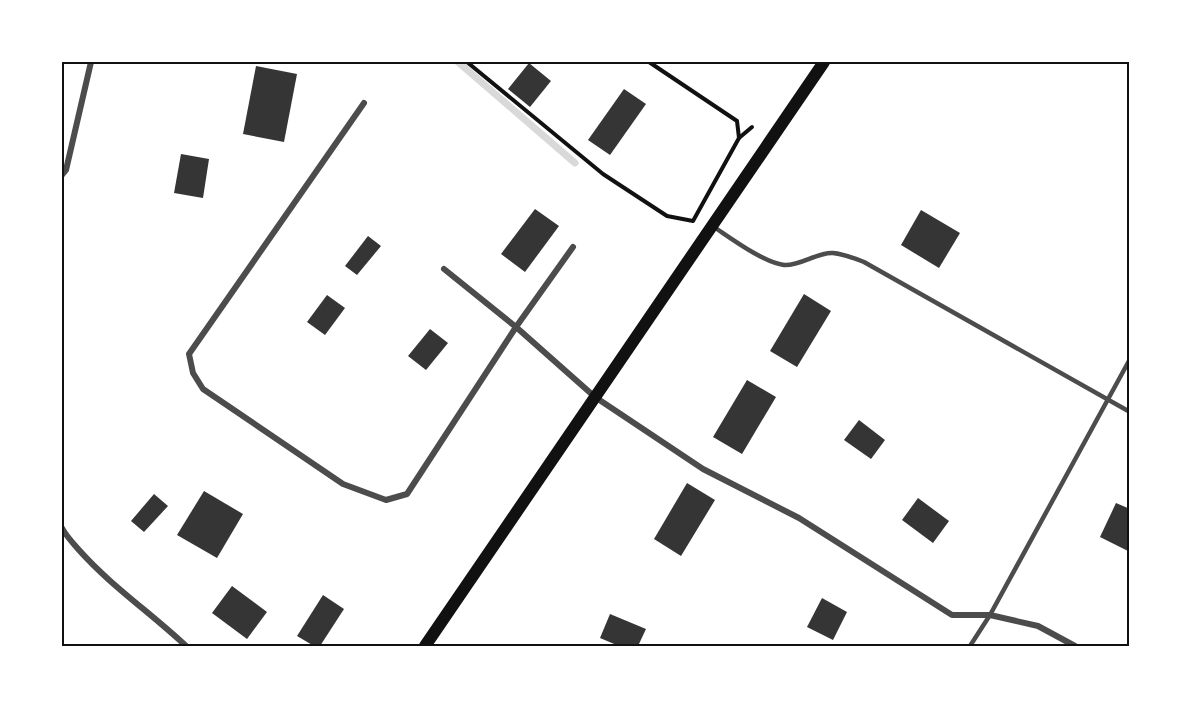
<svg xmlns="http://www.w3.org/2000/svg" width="1191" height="708" font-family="'Source Serif 4',serif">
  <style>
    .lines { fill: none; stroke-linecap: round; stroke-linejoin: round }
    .stream { stroke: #d9d9d9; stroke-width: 7 }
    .building { fill: #353535 }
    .path { stroke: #111; stroke-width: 4 }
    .service { stroke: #4c4c4c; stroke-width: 4.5 }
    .minor { stroke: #4c4c4c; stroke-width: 6 }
    .secondary { stroke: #111; stroke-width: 12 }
    .neatline { fill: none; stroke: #111; stroke-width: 2 }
  </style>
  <rect width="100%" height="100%" fill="#fff"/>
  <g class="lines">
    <path class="stream" d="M 458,62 L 575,163"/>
  </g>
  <g class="building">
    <path d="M 529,63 L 551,81 L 530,107 L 508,89 Z"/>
    <path d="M 256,66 L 297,74 L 284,142 L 243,134 Z"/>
    <path d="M 624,89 L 646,104 L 610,155 L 588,140 Z"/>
    <path d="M 181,154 L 209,159 L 203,198 L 174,193 Z"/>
    <path d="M 535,209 L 559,226 L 525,272 L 501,254 Z"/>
    <path d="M 921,210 L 960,233 L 939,268 L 901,245 Z"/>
    <path d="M 368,236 L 381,246 L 357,275 L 345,266 Z"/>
    <path d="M 804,294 L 831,311 L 797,367 L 770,351 Z"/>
    <path d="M 327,295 L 345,308 L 325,335 L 307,322 Z"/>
    <path d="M 430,329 L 448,343 L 426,370 L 408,356 Z"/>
    <path d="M 747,380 L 776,397 L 742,454 L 713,437 Z"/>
    <path d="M 859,420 L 885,440 L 871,459 L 844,440 Z"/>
    <path d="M 687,483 L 715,500 L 681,556 L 654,539 Z"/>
    <path d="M 204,491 L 243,514 L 217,558 L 177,535 Z"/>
    <path d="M 154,494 L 168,506 L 144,532 L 131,521 Z"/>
    <path d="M 918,498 L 949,521 L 933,543 L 902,520 Z"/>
    <path d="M 1116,503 L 1130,509 L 1130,552 L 1100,537 Z"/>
    <path d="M 232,586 L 267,612 L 247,639 L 212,613 Z"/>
    <path d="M 323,595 L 344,609 L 320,646 L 314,646 L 297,636 Z"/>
    <path d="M 822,598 L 847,612 L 833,640 L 807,627 Z"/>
    <path d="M 610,614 L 646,629 L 638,646 L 619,646 L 600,638 Z"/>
  </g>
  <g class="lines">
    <g class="path">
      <path d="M 467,62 L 603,174 L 667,216 L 693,221 L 739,138 L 737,121 L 649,62"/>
      <path d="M 739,138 L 752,127"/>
    </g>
    <g class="service">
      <path d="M 714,227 C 732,239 763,262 784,265 C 801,266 817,252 833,253 C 844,254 854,258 864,262 L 1130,412"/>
      <path d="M 970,646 L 990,615 L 1130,359"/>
    </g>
    <g class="minor">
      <path d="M 364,103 L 189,354 L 193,373 L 203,389 L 343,484 L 386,500 L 407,494 L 516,327 L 573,247"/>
      <path d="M 62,175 L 66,170 L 91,62"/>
      <path d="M 444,269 L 516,327 L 595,397 L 703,469 L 799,518 L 952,615 L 990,615 L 1038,626 L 1075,646"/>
      <path d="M 62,528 C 66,536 73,543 79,550 C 111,586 151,613 186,646"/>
    </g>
    <path class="secondary" d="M 425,646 L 824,62"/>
  </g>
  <rect width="1191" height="708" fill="none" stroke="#ffffff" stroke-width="126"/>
  <rect x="63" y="63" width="1065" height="582" class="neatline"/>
</svg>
